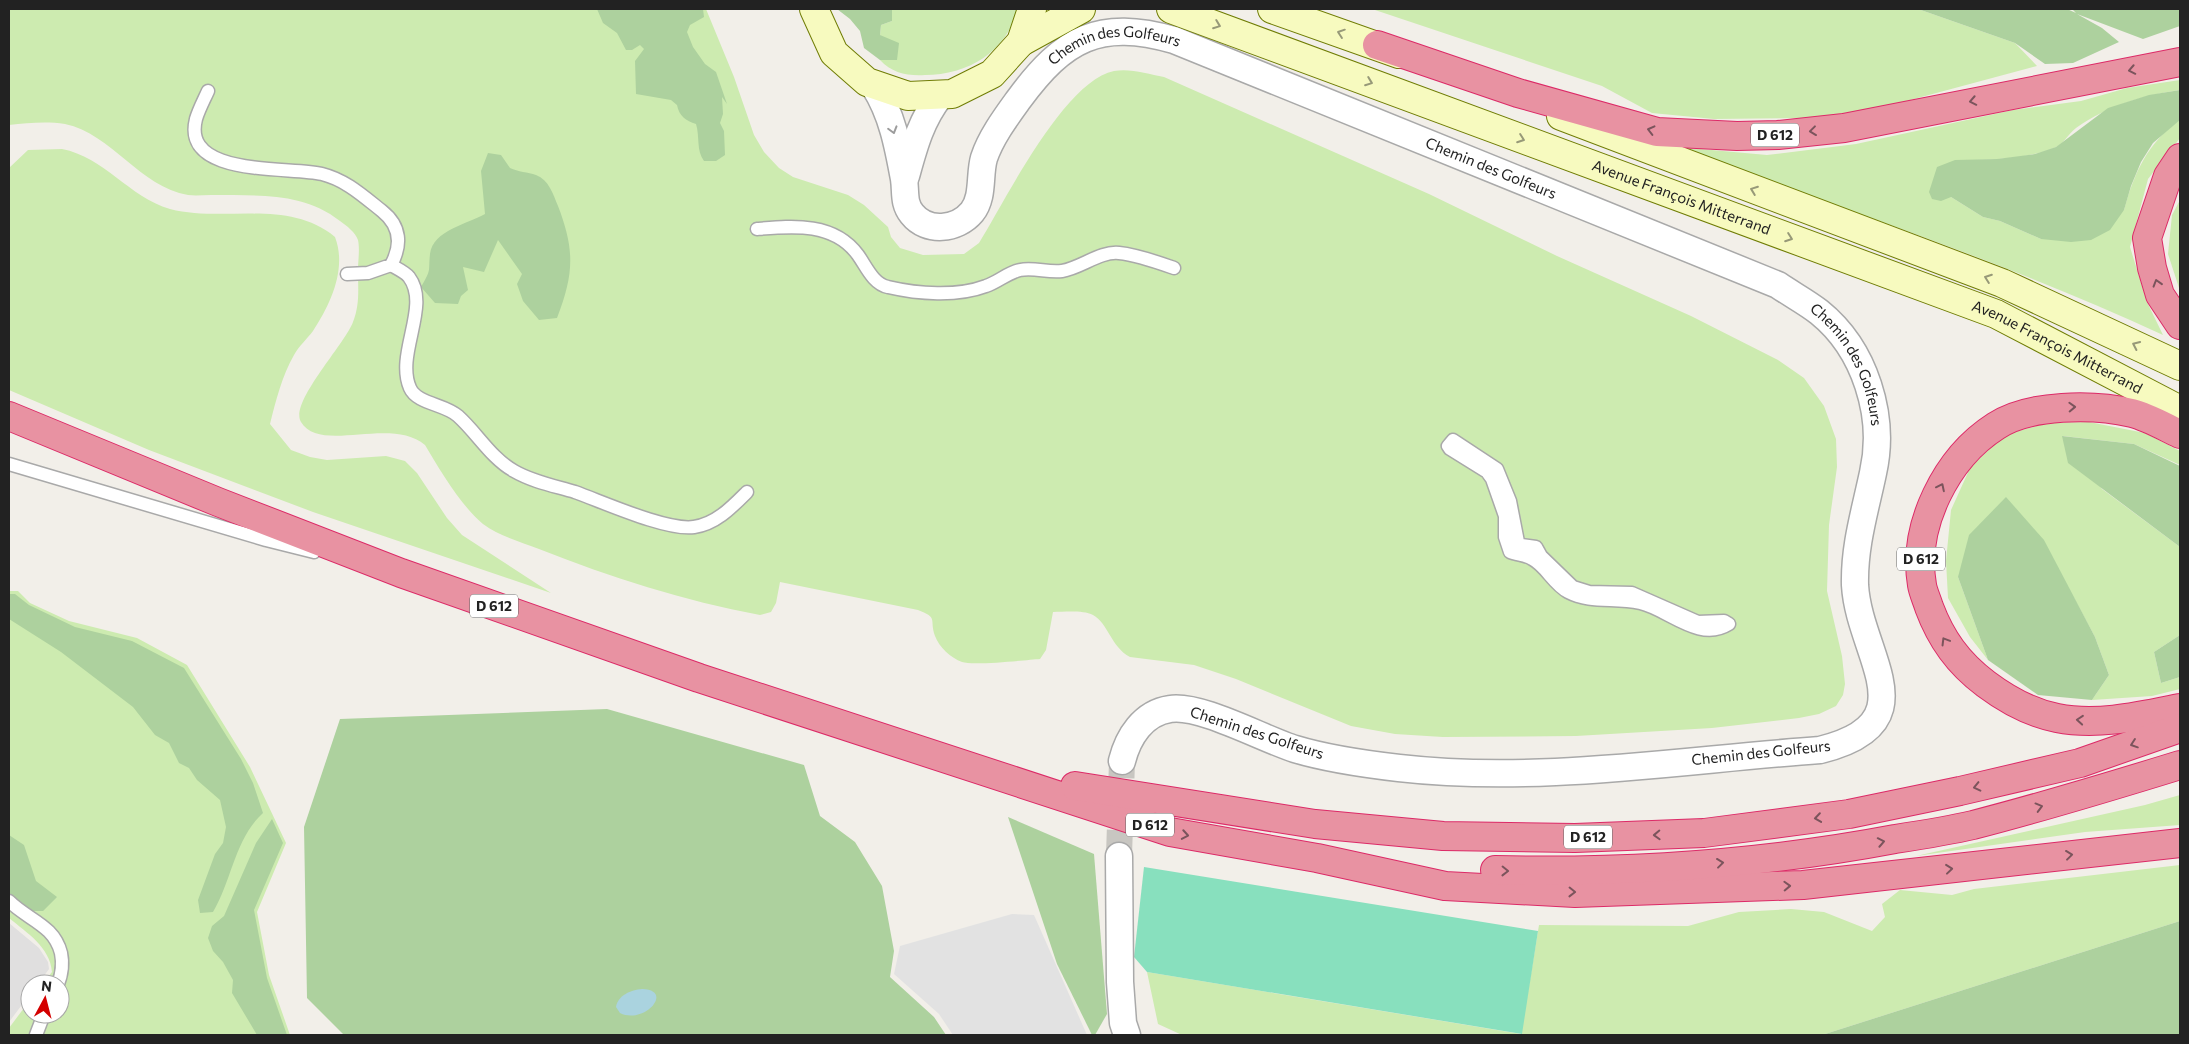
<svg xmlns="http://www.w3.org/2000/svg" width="2189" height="1044" font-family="Commissioner,sans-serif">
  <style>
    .residential { fill: #e0dfdf }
    .grass { fill: #cdebb0 }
    .forest { fill: #add19e }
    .pitch { fill: #88e0be }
    .parking { fill: #e2e2e2 }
    .water { fill: #aad3df }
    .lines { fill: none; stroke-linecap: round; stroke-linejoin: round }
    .street-tunnel { stroke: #c8c6c1; stroke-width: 26; stroke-dasharray: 26 13; stroke-linecap: butt }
    .lane-casing { stroke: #a9a9a9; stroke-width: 15 }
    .street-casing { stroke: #a9a9a9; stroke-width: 29 }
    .secondary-casing { stroke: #707d05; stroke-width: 30 }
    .highway-casing { stroke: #dc2a67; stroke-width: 30 }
    .lane { stroke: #fff; stroke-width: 12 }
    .street { stroke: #fff; stroke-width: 26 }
    .secondary { stroke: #f7fabf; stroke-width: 28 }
    .highway { stroke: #e892a2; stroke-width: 28 }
    .oneway { stroke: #979978 }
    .oneway2 { stroke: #7b545c }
    .oneway3 { stroke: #9c9c9c }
    .labels { text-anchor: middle; stroke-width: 4; stroke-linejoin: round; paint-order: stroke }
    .shield { fill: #fff; stroke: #646464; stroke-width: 1 }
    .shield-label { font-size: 14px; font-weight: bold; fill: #222 }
    .street-label { font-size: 15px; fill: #222; stroke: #fff }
  </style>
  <rect width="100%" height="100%" fill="#f2efe9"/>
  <path class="residential" d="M 9,923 L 39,948 L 48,962 L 49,969 L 38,984 L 30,984 L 30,994 L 9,1022 Z"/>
  <g class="grass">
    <path d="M 9,9 L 706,9 L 734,77 L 754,135 L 764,152 L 779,168 L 793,177 L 848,195 L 864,205 L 888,227 L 891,237 L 900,248 L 923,255 L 964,254 L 979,243 C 1005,201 1064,81 1114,71 C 1130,68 1148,74 1164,77 L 1429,194 L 1557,256 L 1691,316 L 1778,360 L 1804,378 L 1824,406 L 1836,439 L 1837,467 L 1829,525 L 1827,591 L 1842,656 L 1845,684 L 1843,695 L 1836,706 L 1819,714 L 1799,718 L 1712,728 L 1576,736 L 1443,737 L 1395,734 L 1351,726 L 1236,679 L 1194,665 L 1130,657 C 1111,647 1108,623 1093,615 C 1083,610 1065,612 1053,612 L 1046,650 L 1040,659 C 1026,660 973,666 962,662 C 951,658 939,647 935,636 C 929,619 939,618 918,610 L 780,582 L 776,603 L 771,612 L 760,615 C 684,601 610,577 539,549 C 521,542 499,536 483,524 C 462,507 439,469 425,445 C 391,416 320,454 301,422 C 289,403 345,344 353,322 C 360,304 358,289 358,270 C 358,261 360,249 358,240 C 355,232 347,226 340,221 C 302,191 256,196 211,195 C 203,195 196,196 188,195 C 140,187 112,134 65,124 C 46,121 28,123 9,125 Z"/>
    <path d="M 892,9 L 1018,9 C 1006,52 968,75 925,75 C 907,76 892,73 880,60 L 897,60 L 880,35 L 881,25 L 892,21 Z"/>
    <path d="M 1372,9 L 1918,9 L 2015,43 L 2037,66 L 1888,106 L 1814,118 L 1714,119 L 1652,113 L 1602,86 Z"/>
    <path d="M 2180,80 L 2180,90 C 2144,95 2107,106 2076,128 C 2068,134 2063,145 2054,148 C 2022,160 1988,160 1955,160 L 1951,197 L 1983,217 L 2000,221 L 2041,239 L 2124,210 C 2134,173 2148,142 2180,120 L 2180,138 L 2148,179 L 2130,247 L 2147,302 L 2163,335 C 2003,261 1834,205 1667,146 L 1767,155 L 1856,144 L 2013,110 L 2081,101 L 2127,88 Z"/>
    <path d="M 62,149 C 104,157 129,197 170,209 C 224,223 288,198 335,237 C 347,268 331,304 313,331 C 307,339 299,346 294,355 C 282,376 276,400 270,424 L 291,450 L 310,457 L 327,460 L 386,456 L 405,461 L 417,473 L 447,518 L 462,535 L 551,593 L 313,512 L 149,450 L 9,390 L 9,168 L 28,150 Z"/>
    <path d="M 2180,200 L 2180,291 L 2168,254 L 2172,215 Z"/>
    <path d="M 2089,422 L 2145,433 L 2180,451 L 2180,465 L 2134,444 L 2063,436 L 2102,489 L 2180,547 L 2180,635 L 2154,652 L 2161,683 L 2180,677 L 2180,689 L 2152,696 L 2092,700 L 2109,675 L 2095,637 L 2074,598 L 1958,577 L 1988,660 L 1970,637 L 1948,598 L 1946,561 L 1951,510 L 1970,468 L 2004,435 L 2048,423 Z"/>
    <path d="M 9,591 L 18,591 L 30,603 L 69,621 L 137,638 L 187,665 L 250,767 L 286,843 L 257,912 L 269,975 L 290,1035 L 9,1035 L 9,1028 L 30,1000 L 30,1014 L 60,1014 L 60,984 L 42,984 L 52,972 C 50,947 27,933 9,918 Z"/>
    <path d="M 2180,795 L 2180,825 L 2085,832 L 1916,856 L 2145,805 Z"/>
    <path d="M 2180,865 L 2180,921 L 1822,1035 L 1182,1035 L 1158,1024 L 1147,972 L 1521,1034 L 1539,925 L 1688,926 L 1739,912 L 1791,909 L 1824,912 L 1872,931 L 1885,917 L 1882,904 L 1900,890 L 1952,895 L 1974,889 Z"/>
  </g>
  <g class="forest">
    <path d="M 597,9 L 703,9 L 704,17 L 690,25 L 687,32 L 693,47 L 705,64 L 716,72 L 727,104 L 722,97 L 723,114 L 720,123 L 724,131 L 725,155 L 716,161 L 704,161 C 696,150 700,137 696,124 C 686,121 679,116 677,105 L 671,100 L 636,94 L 635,61 L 644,49 L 640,45 L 632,50 L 626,50 L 617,33 L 603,23 Z"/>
    <path d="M 837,9 L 892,9 L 892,21 L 881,25 L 880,35 L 899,43 L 897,60 L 880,60 L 864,48 L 860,31 L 850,19 Z"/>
    <path d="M 1918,9 L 2067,9 L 2076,13 L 2072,9 L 2180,9 L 2180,26 L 2143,39 L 2077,14 L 2102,28 L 2119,42 L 2073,63 L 2045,64 L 2015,43 Z"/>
    <path d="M 2180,90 L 2180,120 L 2153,143 L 2141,162 L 2131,186 L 2124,210 L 2110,230 L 2091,240 L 2071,242 L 2041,239 L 2000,221 L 1983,217 L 1951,197 L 1941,201 L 1932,199 L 1929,192 L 1937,167 L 1955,160 L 1997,159 L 2035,154 L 2056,147 L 2108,108 L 2149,95 Z"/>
    <path d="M 488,153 L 501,155 L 510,168 C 518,172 528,172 536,175 C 549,180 553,194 558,206 C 575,250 574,274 557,318 L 539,320 L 523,301 L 517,284 L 522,274 L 498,240 L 484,272 L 463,267 L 468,290 L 461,296 L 458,304 L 435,303 L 421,287 C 432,268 428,273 430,254 C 433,230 468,224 485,214 L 481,171 Z"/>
    <path d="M 2062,436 L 2134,444 L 2180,466 L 2180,547 L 2068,463 Z"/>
    <path d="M 2006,497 L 2044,540 L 2095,637 L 2109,675 L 2092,700 L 2038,695 L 1988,660 L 1958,577 L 1969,535 Z"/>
    <path d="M 9,594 L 15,594 L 29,605 L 75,627 L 132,641 L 184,668 L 241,759 L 253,783 L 263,813 C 235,838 232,880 213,912 L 200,913 L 198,900 L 215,854 L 223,843 L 226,827 L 220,800 L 197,780 L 189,768 L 179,763 L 169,743 L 155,735 L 133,707 L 61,652 L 9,619 Z"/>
    <path d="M 2180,635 L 2180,677 L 2161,683 L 2154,652 Z"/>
    <path d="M 607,709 L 804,765 L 820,816 L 855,842 L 882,886 L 894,951 L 890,977 L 934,1017 L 946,1035 L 344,1035 L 307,998 L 304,827 L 340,719 Z"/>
    <path d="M 1008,817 L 1094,854 L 1107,1014 L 1095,1035 L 1092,1035 L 1057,964 Z"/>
    <path d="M 272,819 L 283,843 L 254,910 L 267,978 L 287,1035 L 257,1035 L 232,993 L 233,980 L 223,962 L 213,951 L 208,938 L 212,926 L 224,916 L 256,843 Z"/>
    <path d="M 9,835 L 24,845 L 36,881 L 57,897 L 43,911 L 9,911 Z"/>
    <path d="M 2180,921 L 2180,1035 L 1822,1035 Z"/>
  </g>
  <path class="pitch" d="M 1144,867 L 1538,931 L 1522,1034 L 1147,972 L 1134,957 Z"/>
  <path class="parking" d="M 1012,914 L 1034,915 L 1087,1035 L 953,1035 L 939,1014 L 894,974 L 900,946 Z"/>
  <path class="water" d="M 642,989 C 675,990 644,1025 620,1013 L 616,1007 C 618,995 631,990 642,989 Z"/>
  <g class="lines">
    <path class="street-tunnel" d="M 1119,856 L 1122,761"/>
    <g class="lane-casing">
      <g id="lane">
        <path d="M 208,91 C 204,100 199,109 196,119 C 181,178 290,166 322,174 C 346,180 363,196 382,211 C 401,226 402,245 391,265 L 368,273 L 347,274"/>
        <path d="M 757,229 C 793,226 834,222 858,255 C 866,266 873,284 888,287 C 918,294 957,297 986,286 C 998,282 1007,273 1020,270 C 1034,267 1048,273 1062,271 C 1081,268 1100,251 1119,253 C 1138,255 1157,262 1174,268"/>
        <path d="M 391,265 C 396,268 405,272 409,277 C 431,306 395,354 410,388 C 417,404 445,404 458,416 C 477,433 491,458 514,471 C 533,482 555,486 575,492 C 603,502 667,531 694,527 C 716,524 732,507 747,492"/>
        <path d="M 1453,440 L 1497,469 L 1510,501 L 1518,542 L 1521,545 L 1536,547 L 1541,556 L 1573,587 L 1589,592 L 1632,593 L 1698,622 L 1724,621 L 1729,624 C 1699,643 1668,609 1640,603 C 1615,597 1591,604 1568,592 C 1553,584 1546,566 1532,559 C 1526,555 1517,555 1510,552 L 1505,537 L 1505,516 L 1492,479 L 1487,472 L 1450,449 L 1448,446 Z"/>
        <path d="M 9,464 L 266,540 L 314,552"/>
        <path d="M 9,901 C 28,920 54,925 61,953 C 63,963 62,974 58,984"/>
        <path d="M 36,1035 L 44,1014"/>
      </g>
    </g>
    <g class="street-casing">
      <g id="street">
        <path id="s1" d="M 874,86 C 892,114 898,146 904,179 C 906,192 903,203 912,214 C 927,233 957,230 972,212 C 984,197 979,175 984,158 C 991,137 1006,117 1019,99 C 1064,38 1099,19 1174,40 L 1778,285 C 1791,294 1806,302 1819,312 C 1865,349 1886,416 1873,473 C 1865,511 1854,546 1855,585 C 1859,656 1931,723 1820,750 C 1681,760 1538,784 1399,768 C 1364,764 1328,759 1295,749 C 1263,739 1200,704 1170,709 C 1143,713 1128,737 1122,761"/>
        <path d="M 906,176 C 914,147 921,120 940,96"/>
        <path d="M 1119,856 L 1120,982 L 1123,1023 L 1127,1035"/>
      </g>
    </g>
    <g class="secondary-casing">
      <g id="secondary">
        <path d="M 814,9 L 834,53 L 867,82 L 908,96 L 952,94 L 992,74 L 1021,42 L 1032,9"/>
        <path id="s2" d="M 1171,9 L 1996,314 L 2180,410"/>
        <path d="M 1272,9 L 1399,54"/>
        <path d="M 1021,42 L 1081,9"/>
        <path d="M 1561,116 L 2002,283 L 2180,366"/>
      </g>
    </g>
    <g class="highway-casing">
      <g id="highway">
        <path d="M 1377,45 L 1518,93 L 1657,132 L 1737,136 L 1778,135 L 1844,128 L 2180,62"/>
        <path d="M 2180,158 L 2168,176 L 2147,238 L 2152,268 L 2160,295 L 2180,325"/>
        <path d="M 9,416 L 218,502 L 401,573 L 699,678 L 1170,832 L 1317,858 L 1445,886 L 1575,893 L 1803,885 L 2180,843"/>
        <path d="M 2180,434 C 2165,427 2148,417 2132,413 C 2094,404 2029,404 1996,426 C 1946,458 1912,526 1922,585 C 1923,592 1927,600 1929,607 C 1941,639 1958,663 1986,684 C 2006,699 2032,713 2057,718 C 2098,726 2140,716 2180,708"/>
        <path d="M 1075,786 L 1315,824 L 1443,836 L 1575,838 L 1704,833 L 1849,814 L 1960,791 L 2080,763 L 2180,728"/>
        <path d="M 1495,870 C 1629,873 1763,864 1895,839 C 1921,835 1947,831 1973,825 C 2043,807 2112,786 2180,765"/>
      </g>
    </g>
    <use href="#lane" class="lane"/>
    <use href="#street" class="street"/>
    <use href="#secondary" class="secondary"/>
    <use href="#highway" class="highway"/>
  </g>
  <defs><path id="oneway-chevron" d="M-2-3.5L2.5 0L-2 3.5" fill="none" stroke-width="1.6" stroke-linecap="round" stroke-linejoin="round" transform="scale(1.25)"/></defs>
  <g class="oneway">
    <use href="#oneway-chevron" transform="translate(1217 25) rotate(21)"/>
    <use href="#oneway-chevron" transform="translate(1341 33) rotate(-161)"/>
    <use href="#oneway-chevron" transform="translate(1369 82) rotate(21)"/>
    <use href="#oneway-chevron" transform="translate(1521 139) rotate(20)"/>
    <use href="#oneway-chevron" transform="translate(1754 190) rotate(-159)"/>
    <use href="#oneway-chevron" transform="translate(1789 238) rotate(20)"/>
    <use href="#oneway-chevron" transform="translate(1988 278) rotate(-160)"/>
    <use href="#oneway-chevron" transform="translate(2136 345) rotate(-155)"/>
  </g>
  <g class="oneway2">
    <use href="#oneway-chevron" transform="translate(2132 70) rotate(169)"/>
    <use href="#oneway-chevron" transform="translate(1973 101) rotate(169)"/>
    <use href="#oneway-chevron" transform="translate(1651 130) rotate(-166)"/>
    <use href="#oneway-chevron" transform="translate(1813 131) rotate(173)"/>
    <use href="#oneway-chevron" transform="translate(2157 283) rotate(-107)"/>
    <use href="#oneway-chevron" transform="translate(2072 407) rotate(-2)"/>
    <use href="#oneway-chevron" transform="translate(1941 487) rotate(-64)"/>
    <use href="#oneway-chevron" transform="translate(1945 641) rotate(-121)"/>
    <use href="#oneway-chevron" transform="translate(2080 720) rotate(-175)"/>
    <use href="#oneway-chevron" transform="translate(2134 744) rotate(161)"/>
    <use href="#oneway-chevron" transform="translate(1977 787) rotate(167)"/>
    <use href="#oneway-chevron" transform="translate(2039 807) rotate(-15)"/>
    <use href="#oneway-chevron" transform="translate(1818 818) rotate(172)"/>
    <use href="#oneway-chevron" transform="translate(1185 835) rotate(10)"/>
    <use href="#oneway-chevron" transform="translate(1657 835) rotate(178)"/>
    <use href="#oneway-chevron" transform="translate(1881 842) rotate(-11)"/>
    <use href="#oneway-chevron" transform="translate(2069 855) rotate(-7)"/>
    <use href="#oneway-chevron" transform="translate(1720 863) rotate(-7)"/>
    <use href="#oneway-chevron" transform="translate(1949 869) rotate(-6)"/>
    <use href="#oneway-chevron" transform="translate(1505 871) rotate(1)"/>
    <use href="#oneway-chevron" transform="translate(1787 886) rotate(-2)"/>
    <use href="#oneway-chevron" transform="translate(1572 892) rotate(1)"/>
  </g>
  <use class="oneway3" href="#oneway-chevron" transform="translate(893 130) rotate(74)"/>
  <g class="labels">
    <g class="shield">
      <rect x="1751" y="123.5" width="48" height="23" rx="4"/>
      <rect x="1897" y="547.5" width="48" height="23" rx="4"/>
      <rect x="470" y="594.5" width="48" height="23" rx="4"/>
      <rect x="1126" y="813.5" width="48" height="23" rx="4"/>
      <rect x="1564" y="825.5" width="48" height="23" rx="4"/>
    </g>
    <g class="shield-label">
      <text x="1775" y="140">D 612</text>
      <text x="1921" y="564">D 612</text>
      <text x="494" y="611">D 612</text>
      <text x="1150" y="830">D 612</text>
      <text x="1588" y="842">D 612</text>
    </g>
    <g class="street-label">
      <text dy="5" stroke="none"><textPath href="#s1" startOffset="446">Chemin des Golfeurs</textPath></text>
      <text dy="5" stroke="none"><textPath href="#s1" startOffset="851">Chemin des Golfeurs</textPath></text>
      <text dy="5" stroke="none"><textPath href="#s2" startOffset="544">Avenue François Mitterrand</textPath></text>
      <text dy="5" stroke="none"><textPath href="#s2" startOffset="949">Avenue François Mitterrand</textPath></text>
      <text dy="5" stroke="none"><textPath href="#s1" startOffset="1271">Chemin des Golfeurs</textPath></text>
      <text transform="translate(1257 733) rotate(18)" y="5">Chemin des Golfeurs</text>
      <text transform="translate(1761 753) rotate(-6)" y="5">Chemin des Golfeurs</text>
    </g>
  </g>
  <rect width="2189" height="1044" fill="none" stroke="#222222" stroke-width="20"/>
  <g transform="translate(45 999) rotate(7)"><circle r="24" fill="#ffffff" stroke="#a7a7a7"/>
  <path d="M0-4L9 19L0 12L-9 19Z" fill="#d40000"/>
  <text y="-8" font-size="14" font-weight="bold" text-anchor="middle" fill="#222222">N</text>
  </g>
</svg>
